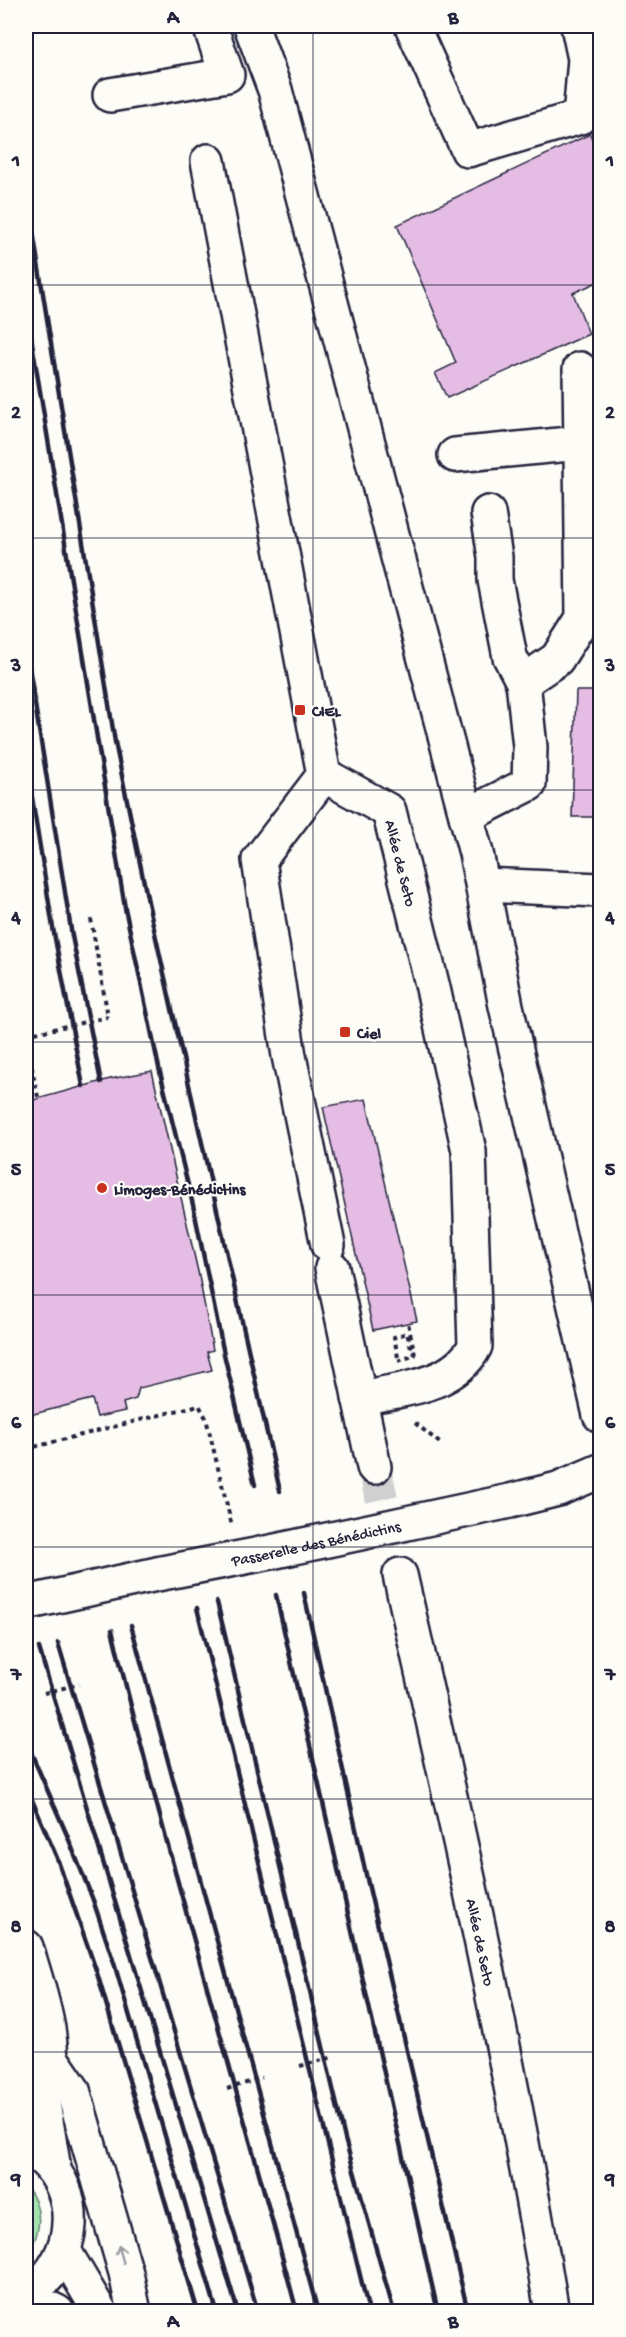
<svg xmlns="http://www.w3.org/2000/svg" width="626" height="2337" font-family="'Gochi Hand',sans-serif">
  <style>
    .green { fill: #a3e4ad; stroke: #628374; stroke-width: 1.5 }
    .building { fill: #e4bce4; stroke: #22223b; stroke-width: 1.5 }
    .lines { fill: none; stroke-linecap: round; stroke-linejoin: round }
    .minor-tunnel { stroke: #d1d0d1; stroke-width: 33; stroke-dasharray: 33 16; stroke-linecap: butt }
    .minor-casing { stroke: #22223b; stroke-width: 38 }
    .path { stroke: #22223b; stroke-width: 4; stroke-dasharray: 4.5 4.5; stroke-linecap: butt }
    .minor { stroke: #fdfcf7; stroke-width: 33 }
    .rail { stroke: #22223b; stroke-width: 4.5 }
    .path-bridge { stroke: #22223b; stroke-width: 4; stroke-dasharray: 4.5 4.5; stroke-linecap: butt }
    .oneway { stroke: #9a9aa2 }
    .grid { fill: none; stroke: #22223b; stroke-width: 1.5; stroke-opacity: 0.55 }
    .poi-dot { fill: #c8321e; stroke: #fdfcf7; stroke-width: 2 }
    .labels { text-anchor: middle; stroke-width: 4.5; stroke-linejoin: round; paint-order: stroke }
    .poi-label { font-size: 16px; font-weight: bold; fill: #22223b; stroke: #fdfcf7; text-anchor: start }
    .street-label { font-size: 16px; fill: #22223b; stroke: #fdfcf7 }
    .neatline { fill: none; stroke: #22223b; stroke-width: 2 }
    .grid-label { font-size: 20px; text-anchor: middle; font-weight: bold; fill: #22223b }
  </style>
  <rect width="100%" height="100%" fill="#fdfcf7"/>
  <filter id="ink" filterUnits="userSpaceOnUse"><feTurbulence type="fractalNoise" baseFrequency=".0167" numOctaves="2"/><feDisplacementMap in="SourceGraphic" scale="12" xChannelSelector="R" yChannelSelector="G"/><feConvolveMatrix kernelMatrix="1 2 1 2 8 2 1 2 1" color-interpolation-filters="sRGB"/></filter>
  <g filter="url(#ink)">
    <path class="green" d="M 26,2186 C 43,2207 43,2233 26,2255 Z"/>
    <g class="building">
      <path d="M 590,134 L 600,157 L 600,281 L 573,293 L 589,334 L 447,398 L 435,373 L 456,363 L 397,225 Z"/>
      <path d="M 576,691 L 600,691 L 600,817 L 572,817 Z"/>
      <path d="M 152,1071 L 199,1276 L 213,1350 L 207,1352 L 212,1370 L 139,1388 L 136,1399 L 123,1403 L 125,1411 L 97,1417 L 92,1399 L 26,1416 L 26,1102 L 110,1079 Z"/>
      <path d="M 366,1099 L 417,1321 L 373,1330 L 323,1107 Z"/>
    </g>
    <g class="lines">
      <path class="minor-tunnel" d="M 374,1467 L 400,1575"/>
      <g class="minor-casing">
        <g id="minor">
          <path d="M 251,26 L 275,90 L 476,853 L 506,1006 L 600,1415"/>
          <path d="M 412,26 L 468,150 L 580,117 L 585,59 L 578,26"/>
          <path d="M 110,95 L 227,75 L 210,26"/>
          <path d="M 208,161 L 324,775"/>
          <path d="M 455,455 L 580,443"/>
          <path d="M 488,513 L 495,557 L 495,580 L 510,657 L 523,682"/>
          <path d="M 466,816 L 529,784 L 530,747 L 523,682 L 557,659 L 583,618 L 580,369"/>
          <path d="M 483,885 L 600,890"/>
          <path id="s1" d="M 328,1245 L 289,1056 L 259,860 L 324,775 L 389,811 L 433,988 L 469,1151 L 475,1346 C 454,1387 400,1390 359,1398"/>
          <path d="M 332,1268 L 374,1467"/>
          <path id="s2" d="M 400,1575 C 456,1819 511,2064 552,2312"/>
          <path id="s3" d="M 26,1603 L 157,1574 L 271,1552 L 510,1501 L 558,1489 L 600,1471"/>
          <path d="M 26,1947 C 38,1988 65,2059 41,2098 C 37,2105 30,2111 26,2116"/>
          <path d="M 51,2058 L 73,2090 L 126,2273 L 134,2312"/>
          <path d="M 42,2097 L 54,2169"/>
          <path d="M 26,2147 C 74,2173 83,2234 48,2276 C 43,2282 33,2287 26,2292"/>
          <path d="M 64,2251 L 100,2312"/>
          <path d="M 26,2297 L 57,2312"/>
        </g>
      </g>
      <g class="path">
        <path d="M 91,919 L 108,1017"/>
        <path d="M 26,1040 L 38,1097"/>
        <path d="M 398,1357 L 394,1337 L 407,1333 L 412,1352"/>
        <path d="M 26,1420 L 33,1447"/>
        <path d="M 415,1423 L 441,1444"/>
        <path d="M 26,1449 L 199,1405 L 206,1418 L 232,1526"/>
        <path d="M 44,1693 L 79,1684"/>
        <path d="M 300,2066 L 334,2057"/>
        <path d="M 227,2089 L 262,2078"/>
      </g>
      <use href="#minor" class="minor"/>
      <g class="rail">
        <path d="M 26,188 L 115,742 L 148,902 L 280,1491"/>
        <path d="M 26,306 L 125,908 L 159,1068 L 193,1205 L 224,1354 L 255,1485"/>
        <path d="M 26,648 L 72,936 L 101,1082"/>
        <path d="M 26,760 L 53,928 L 83,1086"/>
        <path d="M 304,1593 L 367,1879 L 468,2312"/>
        <path d="M 276,1595 L 438,2312"/>
        <path d="M 217,1602 L 345,2139 L 394,2312"/>
        <path d="M 197,1608 L 369,2312"/>
        <path d="M 131,1625 L 318,2312"/>
        <path d="M 112,1630 C 168,1859 236,2084 297,2312"/>
        <path d="M 58,1643 L 258,2312"/>
        <path d="M 39,1648 L 238,2312"/>
        <path d="M 26,1741 L 67,1835 L 93,1900 L 114,1963 L 217,2312"/>
        <path d="M 26,1786 L 57,1858 L 97,1973 L 198,2312"/>
      </g>
      <g class="path-bridge">
        <path d="M 26,1035 L 108,1017"/>
        <path d="M 398,1361 L 415,1355 L 408,1323"/>
      </g>
    </g>
    <defs><path id="oneway-shaft" d="M-6 0H5M1.5-3L5.5 0L1.5 3" fill="none" stroke-width="1.6" stroke-linecap="round" stroke-linejoin="round" transform="scale(1.5)"/></defs>
    <use class="oneway" href="#oneway-shaft" transform="translate(121 2254) rotate(-106)"/>
  </g>
  <path class="grid" d="M 313,26 L 313,2312M 26,285 L 600,285M 26,538 L 600,538M 26,790 L 600,790M 26,1042 L 600,1042M 26,1295 L 600,1295M 26,1547 L 600,1547M 26,1799 L 600,1799M 26,2052 L 600,2052"/>
  <g class="poi-dot">
    <rect x="294" y="704" width="12" height="12" rx="3"/>
    <rect x="339" y="1026" width="12" height="12" rx="3"/>
    <circle cx="102" cy="1188" r="6"/>
  </g>
  <g class="labels">
    <g class="poi-label">
      <text x="312" y="716">CIEL</text>
      <text x="357" y="1038">Ciel</text>
      <text x="114" y="1194">Limoges-Bénédictins</text>
    </g>
    <g class="street-label">
      <text dy="6" stroke="none"><textPath href="#s1" startOffset="626">Allée de Seto</textPath></text>
      <text dy="6" stroke="none"><textPath href="#s3" startOffset="296">Passerelle des Bénédictins</textPath></text>
      <text dy="6" stroke="none"><textPath href="#s2" startOffset="376">Allée de Seto</textPath></text>
    </g>
  </g>
  <rect width="626" height="2337" fill="none" stroke="#fdfcf7" stroke-width="66"/>
  <rect x="33" y="33" width="560" height="2271" class="neatline"/>
  <g class="grid-label">
    <text x="173" y="23">A</text>
    <text x="453" y="23">B</text>
    <text x="16" y="166">1</text>
    <text x="610" y="166">1</text>
    <text x="16" y="418">2</text>
    <text x="610" y="418">2</text>
    <text x="16" y="671">3</text>
    <text x="610" y="671">3</text>
    <text x="16" y="923">4</text>
    <text x="610" y="923">4</text>
    <text x="16" y="1175">5</text>
    <text x="610" y="1175">5</text>
    <text x="16" y="1428">6</text>
    <text x="610" y="1428">6</text>
    <text x="16" y="1680">7</text>
    <text x="610" y="1680">7</text>
    <text x="16" y="1932">8</text>
    <text x="610" y="1932">8</text>
    <text x="16" y="2185">9</text>
    <text x="610" y="2185">9</text>
    <text x="173" y="2327">A</text>
    <text x="453" y="2327">B</text>
  </g>
</svg>
